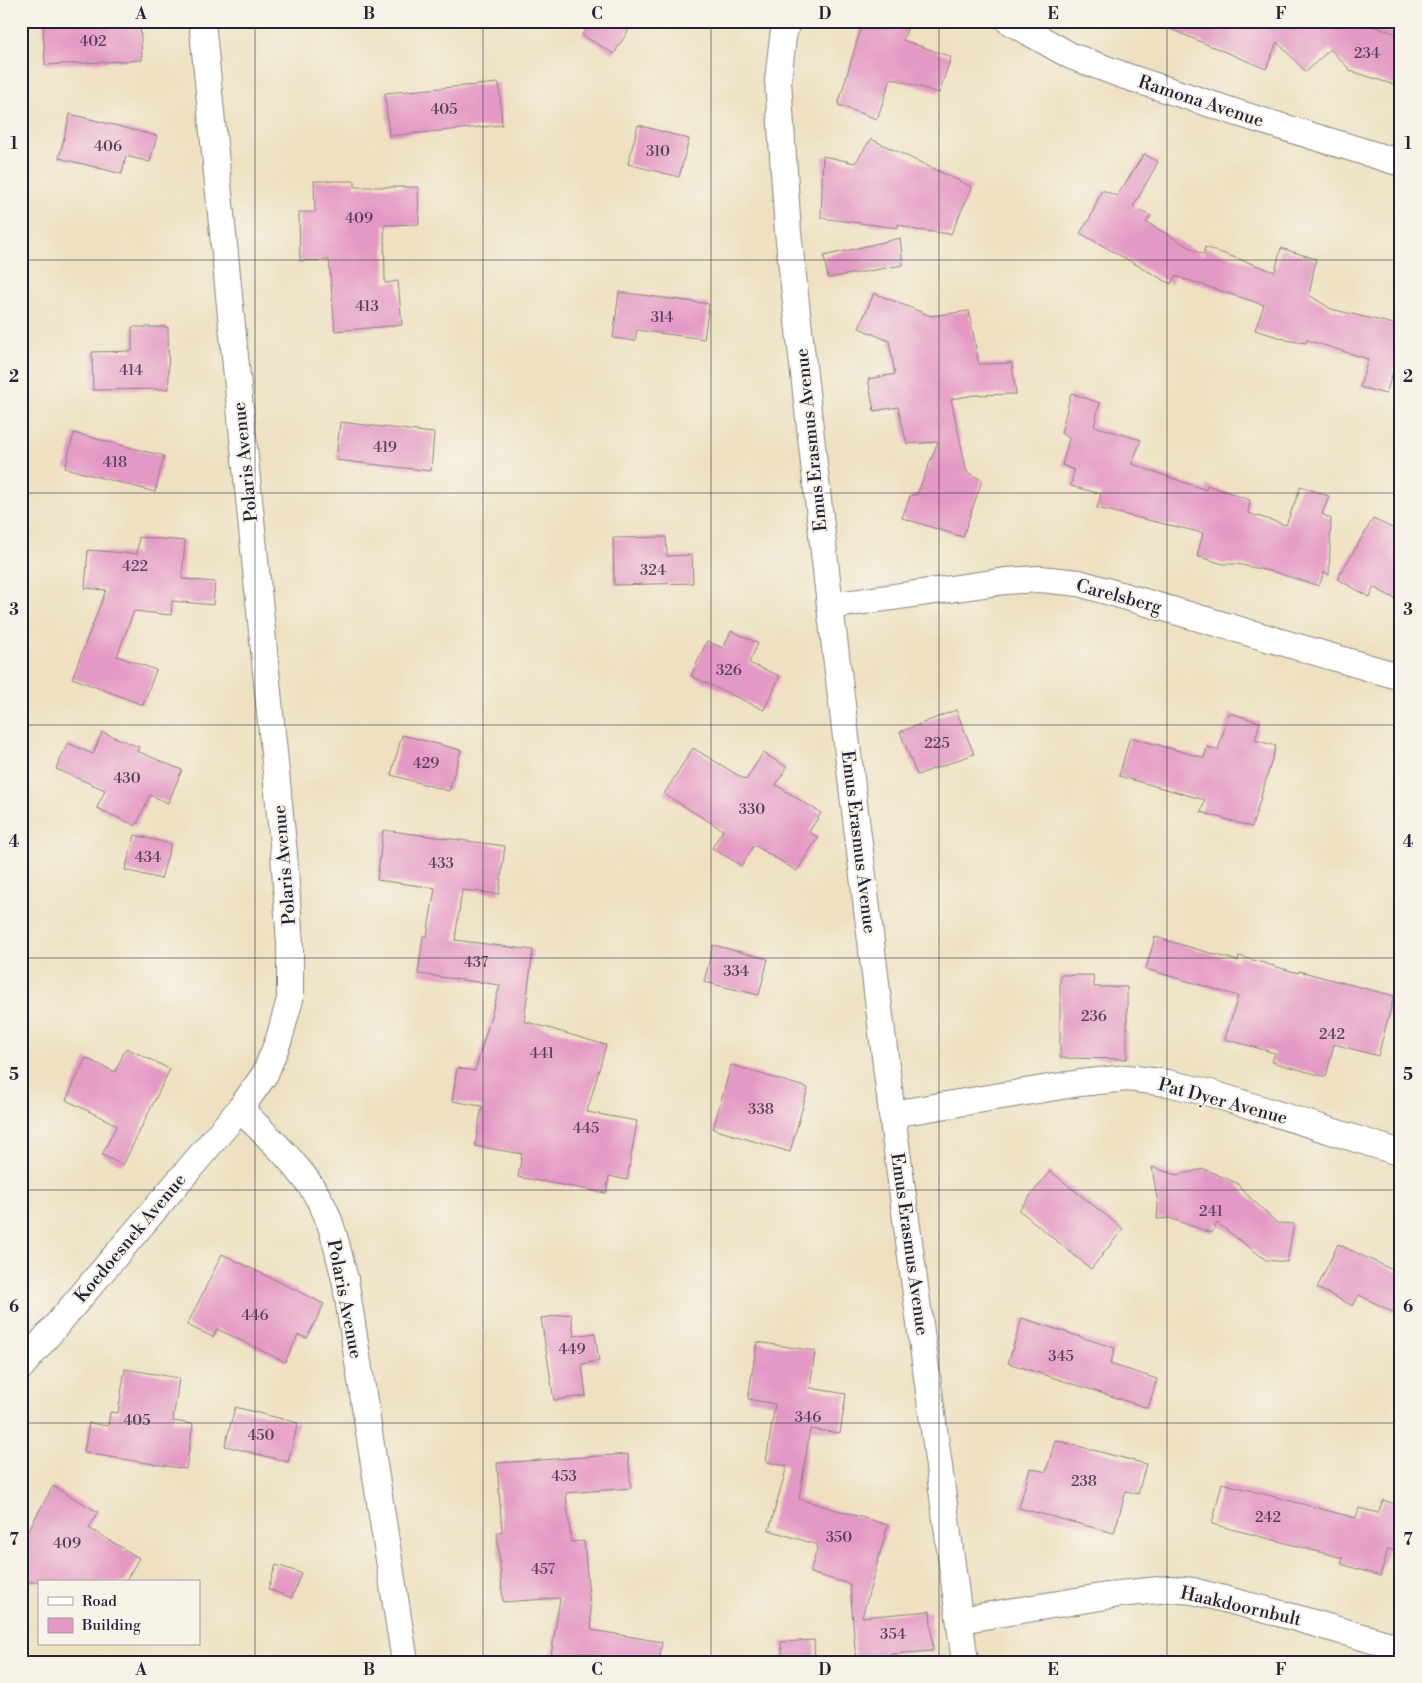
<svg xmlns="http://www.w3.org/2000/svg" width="1422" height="1683" font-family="'Libre Bodoni',serif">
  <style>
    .building { fill: #e499c4 }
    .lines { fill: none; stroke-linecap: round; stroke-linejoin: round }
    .minor-casing { stroke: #88827e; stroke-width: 28 }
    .minor { stroke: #fff; stroke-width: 26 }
    .grid { fill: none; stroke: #22223b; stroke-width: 1; stroke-opacity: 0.55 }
    .labels { text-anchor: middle; stroke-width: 4; stroke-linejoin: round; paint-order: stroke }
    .number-label { font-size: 15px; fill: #52405d }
    .street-label { font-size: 18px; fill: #22223b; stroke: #f7f3e8 }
    .neatline { fill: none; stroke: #22223b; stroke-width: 2 }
    .grid-label { font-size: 16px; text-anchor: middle; font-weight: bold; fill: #22223b }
  </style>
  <rect width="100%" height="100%" fill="#f7f3e8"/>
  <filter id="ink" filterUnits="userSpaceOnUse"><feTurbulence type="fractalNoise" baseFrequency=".02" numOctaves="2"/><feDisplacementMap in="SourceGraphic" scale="10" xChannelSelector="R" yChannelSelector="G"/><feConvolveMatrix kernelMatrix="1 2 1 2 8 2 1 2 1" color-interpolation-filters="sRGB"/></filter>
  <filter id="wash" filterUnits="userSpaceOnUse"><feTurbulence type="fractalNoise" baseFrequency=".0096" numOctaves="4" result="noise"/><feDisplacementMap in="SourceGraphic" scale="20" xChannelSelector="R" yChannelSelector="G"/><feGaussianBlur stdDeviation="1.12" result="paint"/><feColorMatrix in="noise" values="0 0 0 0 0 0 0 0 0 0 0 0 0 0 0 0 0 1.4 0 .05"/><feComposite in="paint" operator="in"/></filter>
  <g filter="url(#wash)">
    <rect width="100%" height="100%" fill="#eee1c1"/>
    <g id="blocks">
      <g class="building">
        <path d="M 43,21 L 140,21 L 142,60 L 45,65 Z"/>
        <path d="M 591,21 L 634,21 L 614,54 L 582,35 Z"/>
        <path d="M 863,21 L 894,21 L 908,27 L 903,40 L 951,57 L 939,93 L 891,78 L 877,119 L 838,105 Z"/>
        <path d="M 1151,21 L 1367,21 L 1372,26 L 1401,35 L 1401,87 L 1351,71 L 1330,49 L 1306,72 L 1277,42 L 1266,69 Z"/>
        <path d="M 499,83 L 502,125 L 389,136 L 385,93 Z"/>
        <path d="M 70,114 L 157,136 L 150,162 L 126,156 L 122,174 L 59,158 Z"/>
        <path d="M 638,125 L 689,139 L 679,177 L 628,164 Z"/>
        <path d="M 871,139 L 972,187 L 951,234 L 916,230 L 898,224 L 898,228 L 821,218 L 823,156 L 855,163 Z"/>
        <path d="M 1144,154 L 1158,162 L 1133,207 L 1151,216 L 1146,222 L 1203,255 L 1205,247 L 1275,272 L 1281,248 L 1316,259 L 1309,295 L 1331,309 L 1394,324 L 1394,332 L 1401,335 L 1401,369 L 1394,368 L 1386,394 L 1360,387 L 1368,359 L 1307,340 L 1306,343 L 1291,341 L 1255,330 L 1264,305 L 1175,276 L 1171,284 L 1080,233 L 1090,218 L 1102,190 L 1117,196 Z"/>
        <path d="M 314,181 L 355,181 L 355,187 L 418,187 L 419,224 L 384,225 L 385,283 L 398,281 L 402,325 L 335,331 L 329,260 L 300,261 L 299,212 L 315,212 Z"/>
        <path d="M 900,238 L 903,265 L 828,278 L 824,256 Z"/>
        <path d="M 619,292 L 709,304 L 704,339 L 637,330 L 635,341 L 613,338 Z"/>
        <path d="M 874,293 L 931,316 L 969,311 L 979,364 L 1012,363 L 1016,394 L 975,395 L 951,399 L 967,472 L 982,480 L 963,537 L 902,518 L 910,496 L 917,494 L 938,442 L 907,444 L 898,407 L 874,411 L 868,379 L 895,374 L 889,341 L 859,328 Z"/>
        <path d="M 132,327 L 168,327 L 169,389 L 93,390 L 92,352 L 132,351 Z"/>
        <path d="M 1071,393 L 1100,403 L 1094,426 L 1141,440 L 1132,464 L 1206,490 L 1207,485 L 1250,500 L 1248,513 L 1286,525 L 1301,486 L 1329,496 L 1322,514 L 1331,519 L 1329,575 L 1324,572 L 1319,586 L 1274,572 L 1237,564 L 1223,564 L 1197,556 L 1203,533 L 1097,508 L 1101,494 L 1071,486 L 1074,470 L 1062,465 L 1069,438 L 1061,433 Z"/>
        <path d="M 340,422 L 434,433 L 431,471 L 336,460 Z"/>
        <path d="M 74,433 L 164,456 L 155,492 L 65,468 Z"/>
        <path d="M 1373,519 L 1401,532 L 1401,602 L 1373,587 L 1370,597 L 1337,579 Z"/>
        <path d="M 139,537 L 185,541 L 182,579 L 215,582 L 213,605 L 172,601 L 171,615 L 134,611 L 117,656 L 156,670 L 143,705 L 72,678 L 106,590 L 85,588 L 88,550 L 137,554 Z"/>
        <path d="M 666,537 L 667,556 L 692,555 L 693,583 L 614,585 L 613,538 Z"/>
        <path d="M 731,631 L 758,643 L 749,663 L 780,676 L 764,710 L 691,676 L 707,641 L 723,648 Z"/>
        <path d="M 956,710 L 974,754 L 917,775 L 900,732 Z"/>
        <path d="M 1229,713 L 1260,722 L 1255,740 L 1276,746 L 1252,827 L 1201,812 L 1205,800 L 1119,776 L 1130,737 L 1204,758 L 1207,747 L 1218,750 Z"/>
        <path d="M 102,732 L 139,747 L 137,751 L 182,770 L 168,803 L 150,795 L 136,826 L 97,808 L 105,790 L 56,769 L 68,743 L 93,754 Z"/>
        <path d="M 402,735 L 461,750 L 449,791 L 391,775 Z"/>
        <path d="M 693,748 L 746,780 L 763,753 L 787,767 L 776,785 L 821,813 L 809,832 L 818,837 L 797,871 L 754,845 L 742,866 L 712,848 L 723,830 L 664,794 Z"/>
        <path d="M 383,830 L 505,846 L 499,894 L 462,890 L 455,940 L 533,950 L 524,1021 L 606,1045 L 587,1112 L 637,1121 L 627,1180 L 609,1176 L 606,1193 L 518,1177 L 522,1154 L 475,1146 L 482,1106 L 452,1101 L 457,1068 L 475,1071 L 500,985 L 418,974 L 423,936 L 427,936 L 435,888 L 377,880 Z"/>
        <path d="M 135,835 L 171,844 L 161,879 L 125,870 Z"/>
        <path d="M 1155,937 L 1238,961 L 1239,956 L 1298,973 L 1299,971 L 1394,996 L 1378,1056 L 1334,1044 L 1326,1077 L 1272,1062 L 1275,1053 L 1225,1039 L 1238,996 L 1146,969 Z"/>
        <path d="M 713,945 L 768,959 L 759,995 L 704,982 Z"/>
        <path d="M 1060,975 L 1093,975 L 1094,987 L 1127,987 L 1127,1059 L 1060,1058 Z"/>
        <path d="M 126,1048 L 170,1069 L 123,1165 L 102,1155 L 117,1125 L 66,1100 L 86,1058 L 115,1072 Z"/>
        <path d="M 731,1065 L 808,1088 L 790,1152 L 713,1129 Z"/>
        <path d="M 1152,1167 L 1176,1175 L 1204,1169 L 1237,1183 L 1241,1189 L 1277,1223 L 1294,1224 L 1287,1262 L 1266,1260 L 1217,1223 L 1212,1233 L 1169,1218 L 1157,1219 L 1158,1205 Z"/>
        <path d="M 1050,1171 L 1123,1229 L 1091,1269 L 1019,1210 Z"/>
        <path d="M 1338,1244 L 1401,1274 L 1401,1316 L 1359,1295 L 1353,1306 L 1317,1288 Z"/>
        <path d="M 222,1254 L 324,1304 L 307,1338 L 298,1335 L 285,1362 L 217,1329 L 213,1337 L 187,1325 Z"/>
        <path d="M 571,1314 L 574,1336 L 595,1333 L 599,1361 L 582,1364 L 586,1396 L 554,1400 L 541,1318 Z"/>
        <path d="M 1022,1318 L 1115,1348 L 1110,1364 L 1157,1379 L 1148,1408 L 1008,1363 Z"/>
        <path d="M 757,1342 L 815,1351 L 810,1388 L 846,1394 L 840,1433 L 810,1429 L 799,1499 L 888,1525 L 862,1617 L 930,1611 L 933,1651 L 890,1654 L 890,1662 L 856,1662 L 850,1584 L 810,1573 L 818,1545 L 769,1530 L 787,1466 L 766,1462 L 775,1404 L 748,1399 Z"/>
        <path d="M 125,1369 L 179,1378 L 173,1421 L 193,1424 L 186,1469 L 84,1453 L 89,1423 L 108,1426 L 110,1412 L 118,1413 Z"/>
        <path d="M 235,1407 L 298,1423 L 288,1462 L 225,1446 Z"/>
        <path d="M 1055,1440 L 1146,1464 L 1138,1494 L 1126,1491 L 1114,1533 L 1019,1508 L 1030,1468 L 1046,1472 Z"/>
        <path d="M 628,1454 L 631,1488 L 566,1493 L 571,1542 L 584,1541 L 592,1630 L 662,1642 L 659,1662 L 550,1662 L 560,1598 L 503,1602 L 497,1532 L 502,1532 L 497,1463 Z"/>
        <path d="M 1222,1483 L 1356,1518 L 1359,1508 L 1378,1513 L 1383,1500 L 1401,1506 L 1401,1553 L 1388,1549 L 1380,1576 L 1341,1564 L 1343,1558 L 1212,1524 Z"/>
        <path d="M 53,1486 L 98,1512 L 89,1528 L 139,1558 L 125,1582 L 21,1582 L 21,1527 L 28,1531 Z"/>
        <path d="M 276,1565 L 301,1573 L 292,1598 L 268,1589 Z"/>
        <path d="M 814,1640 L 815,1662 L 783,1662 L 781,1642 Z"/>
      </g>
    </g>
  </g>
  <g filter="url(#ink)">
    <use href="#blocks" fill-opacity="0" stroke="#88827e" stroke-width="1"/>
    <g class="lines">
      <g class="minor-casing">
        <g id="minor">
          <path d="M 787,21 L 783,37 L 778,80 L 788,232 L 830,606 L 892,1114 L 965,1662"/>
          <path d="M 1009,21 L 1071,56 L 1125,76 L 1250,117 L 1401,163"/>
          <path d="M 830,606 L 1006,581 L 1040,579 L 1079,583 L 1401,677"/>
          <path d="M 240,1109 C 268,1137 299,1164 319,1199 C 333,1223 338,1253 345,1279 L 405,1662"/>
          <path d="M 892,1114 L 1080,1083 L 1127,1078 L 1168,1083 L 1210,1093 L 1401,1153"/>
          <path d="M 21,1367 L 240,1109 L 265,1074 L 279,1039 L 290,999 L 290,944 L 284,854 L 202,21"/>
          <path d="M 960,1620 L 1119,1594 L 1169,1589 L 1193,1591 L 1282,1614 L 1401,1648"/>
        </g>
      </g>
      <use href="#minor" class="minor"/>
    </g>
  </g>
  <path class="grid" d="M 255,21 L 255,1662M 483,21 L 483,1662M 711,21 L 711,1662M 939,21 L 939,1662M 1167,21 L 1167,1662M 21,260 L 1401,260M 21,493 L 1401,493M 21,725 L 1401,725M 21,958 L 1401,958M 21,1190 L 1401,1190M 21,1423 L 1401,1423"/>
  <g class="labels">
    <g class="number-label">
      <text x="93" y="46">402</text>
      <text x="1367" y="58">234</text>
      <text x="444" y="114">405</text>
      <text x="108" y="151">406</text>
      <text x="658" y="156">310</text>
      <text x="359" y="223">409</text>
      <text x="367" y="311">413</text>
      <text x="662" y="322">314</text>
      <text x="131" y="375">414</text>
      <text x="385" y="452">419</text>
      <text x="115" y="467">418</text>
      <text x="135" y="571">422</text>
      <text x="653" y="575">324</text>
      <text x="729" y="675">326</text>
      <text x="937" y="748">225</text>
      <text x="426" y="768">429</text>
      <text x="127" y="783">430</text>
      <text x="752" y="814">330</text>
      <text x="148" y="862">434</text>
      <text x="441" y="868">433</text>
      <text x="476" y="967">437</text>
      <text x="736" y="976">334</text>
      <text x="1094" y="1021">236</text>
      <text x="1332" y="1039">242</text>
      <text x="542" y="1058">441</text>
      <text x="761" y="1114">338</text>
      <text x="586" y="1133">445</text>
      <text x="1211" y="1216">241</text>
      <text x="255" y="1320">446</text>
      <text x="572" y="1354">449</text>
      <text x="1061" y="1361">345</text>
      <text x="808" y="1422">346</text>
      <text x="137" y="1425">405</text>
      <text x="261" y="1440">450</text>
      <text x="564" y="1481">453</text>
      <text x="1084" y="1486">238</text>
      <text x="1268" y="1522">242</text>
      <text x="839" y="1542">350</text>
      <text x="67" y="1548">409</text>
      <text x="543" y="1574">457</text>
      <text x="893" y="1639">354</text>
    </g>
    <g class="street-label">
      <text transform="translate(1201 101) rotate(18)" y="6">Ramona Avenue</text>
      <text transform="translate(811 440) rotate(-96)" y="6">Emus Erasmus Avenue</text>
      <text transform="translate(245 462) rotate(-96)" y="6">Polaris Avenue</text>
      <text transform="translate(1119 596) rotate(15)" y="6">Carelsberg</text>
      <text transform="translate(859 842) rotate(83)" y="6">Emus Erasmus Avenue</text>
      <text transform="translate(284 865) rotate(-95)" y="6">Polaris Avenue</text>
      <text transform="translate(1223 1101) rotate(15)" y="6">Pat Dyer Avenue</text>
      <text transform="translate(130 1238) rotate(-50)" y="6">Koedoesnek Avenue</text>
      <text transform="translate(910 1244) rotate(82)" y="6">Emus Erasmus Avenue</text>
      <text transform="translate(345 1299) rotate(79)" y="6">Polaris Avenue</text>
      <text transform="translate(1241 1606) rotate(13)" y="6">Haakdoornbult</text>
    </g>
  </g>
  <rect width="1422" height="1683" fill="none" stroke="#f7f3e8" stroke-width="55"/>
  <rect x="38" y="1580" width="162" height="65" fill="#f7f3e8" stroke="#a29fa3"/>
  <rect x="48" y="1597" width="25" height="8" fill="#ffffff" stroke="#a29fa3"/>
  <text x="82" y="1606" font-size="15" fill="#22223b">Road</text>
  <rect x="48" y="1618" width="25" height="15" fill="#e499c4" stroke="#a29fa3"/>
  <text x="82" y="1630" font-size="15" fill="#22223b">Building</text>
  <rect x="28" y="28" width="1366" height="1628" class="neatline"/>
  <g class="grid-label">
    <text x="141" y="19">A</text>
    <text x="369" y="19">B</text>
    <text x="597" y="19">C</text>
    <text x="825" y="19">D</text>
    <text x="1053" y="19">E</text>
    <text x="1281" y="19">F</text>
    <text x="14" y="149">1</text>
    <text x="1408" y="149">1</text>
    <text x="14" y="382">2</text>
    <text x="1408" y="382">2</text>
    <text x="14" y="615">3</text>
    <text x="1408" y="615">3</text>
    <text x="14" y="847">4</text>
    <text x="1408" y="847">4</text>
    <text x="14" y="1080">5</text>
    <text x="1408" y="1080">5</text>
    <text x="14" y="1312">6</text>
    <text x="1408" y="1312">6</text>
    <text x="14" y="1545">7</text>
    <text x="1408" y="1545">7</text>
    <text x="141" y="1675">A</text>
    <text x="369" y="1675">B</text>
    <text x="597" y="1675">C</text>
    <text x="825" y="1675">D</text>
    <text x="1053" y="1675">E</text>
    <text x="1281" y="1675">F</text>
  </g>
</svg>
